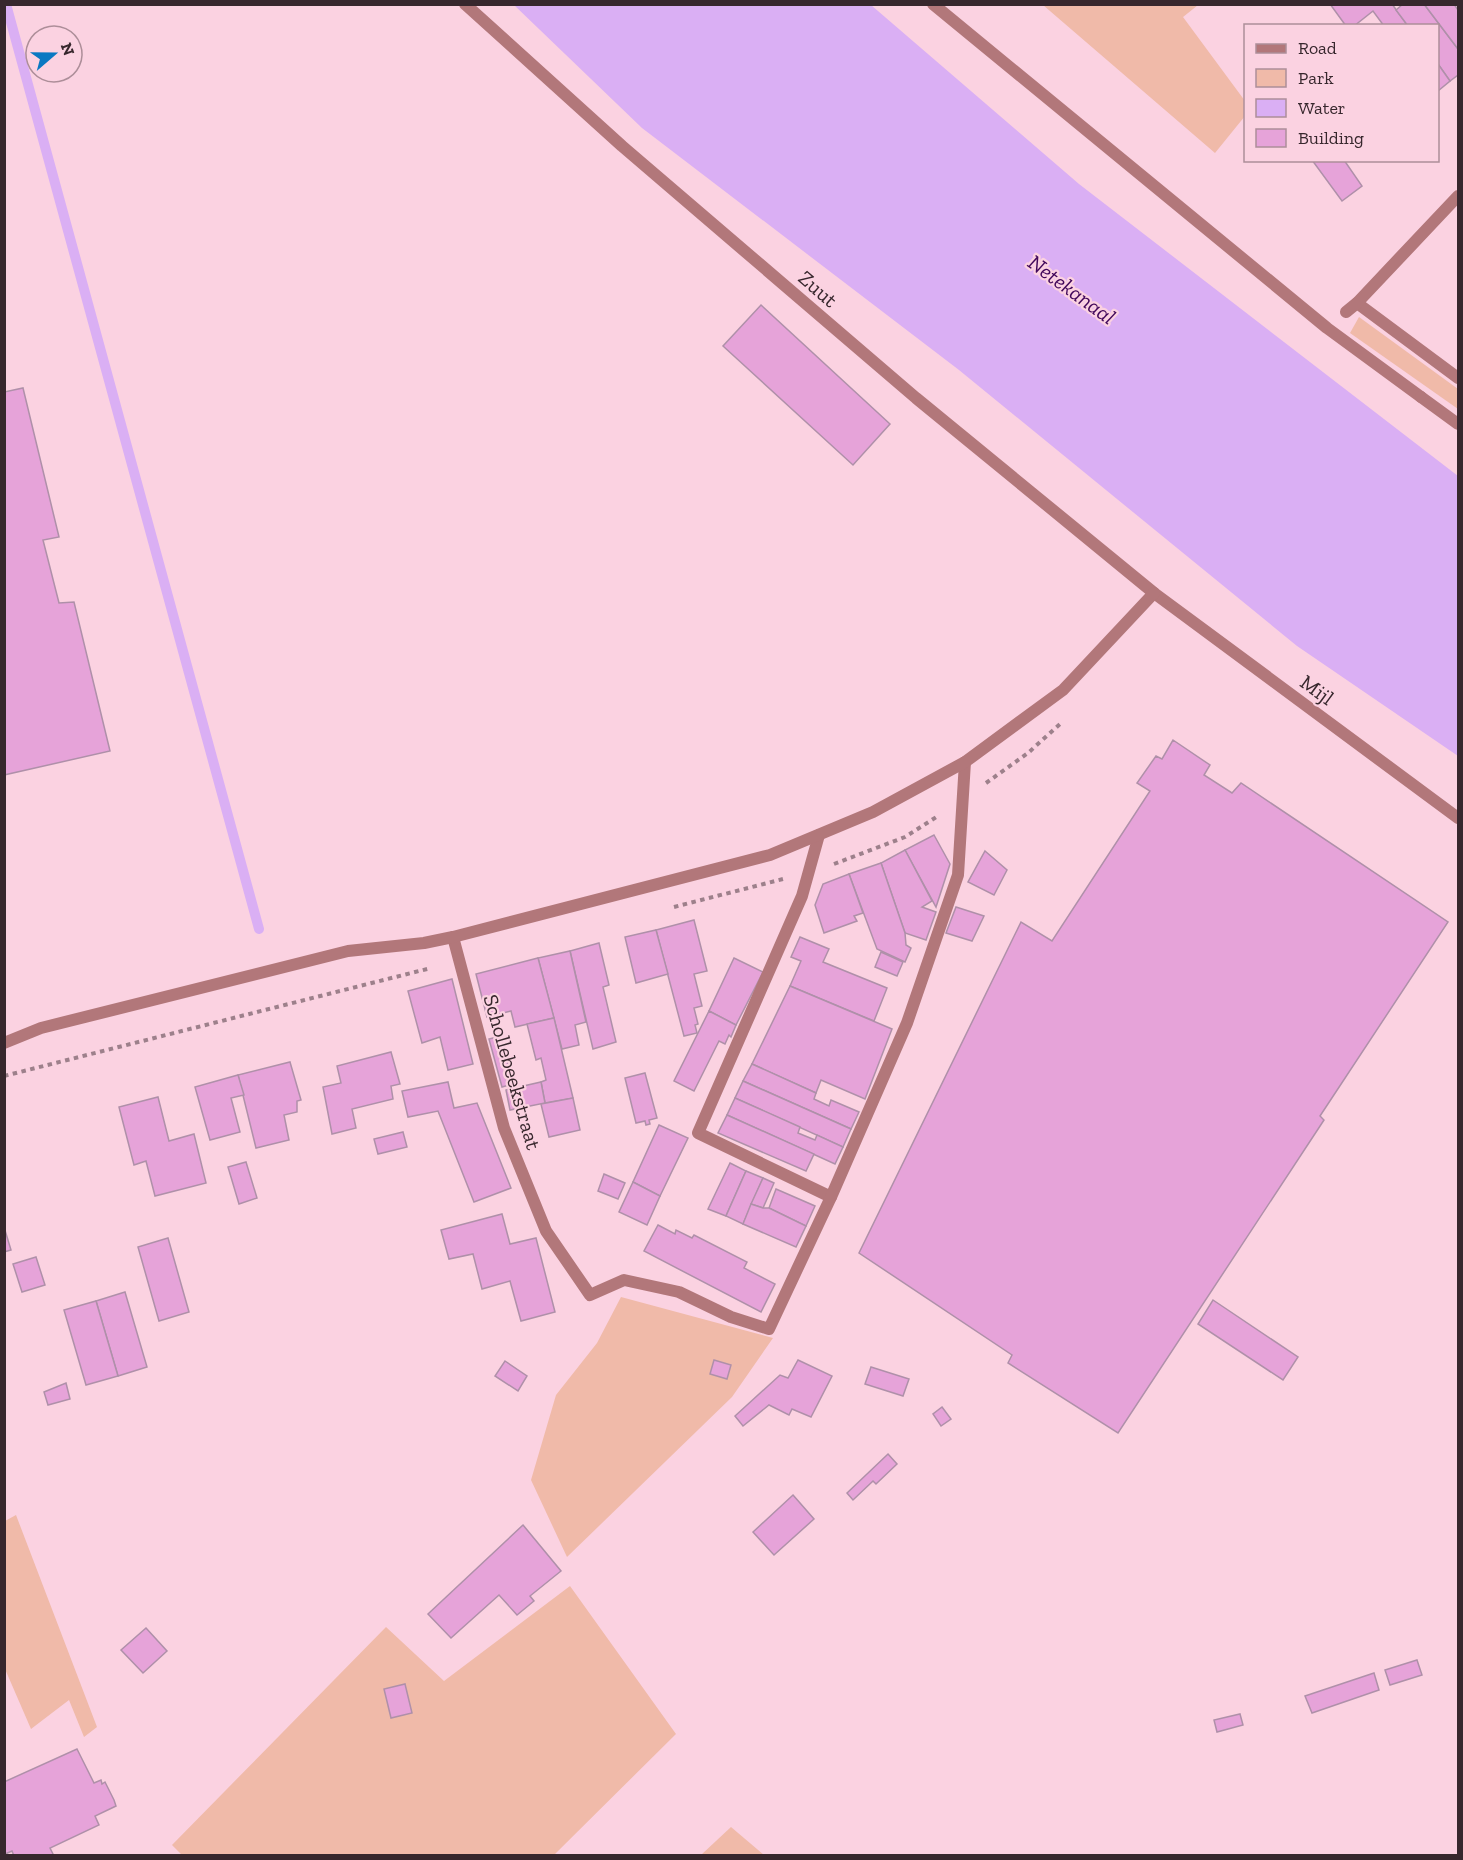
<svg xmlns="http://www.w3.org/2000/svg" width="1463" height="1860" font-family="'Zilla Slab',serif">
  <style>
    .green { fill: #f0baa9 }
    .water { fill: #daaff4 }
    .lines { fill: none; stroke-linecap: round; stroke-linejoin: round }
    .stream { stroke: #daaff4; stroke-width: 10 }
    .building { fill: #e6a3d9; stroke: #af90a9; stroke-width: 1.5 }
    .path { stroke: #9d808b; stroke-width: 4; stroke-dasharray: 4.5 4.5; stroke-linecap: butt }
    .lane { stroke: #b2777a; stroke-width: 12 }
    .street { stroke: #b2777a; stroke-width: 12 }
    .labels { text-anchor: middle; stroke-width: 4.5; stroke-linejoin: round; paint-order: stroke }
    .street-label { font-size: 21px; fill: #37272d; stroke: #fbd2e1 }
    .water-label { font-size: 22px; font-style: italic; fill: #41075a; stroke: #fbd2e1 }
  </style>
  <rect width="100%" height="100%" fill="#fbd2e1"/>
  <g class="green">
    <path d="M 1043,5 L 1198,5 L 1183,17 L 1245,101 L 1245,116 L 1215,153 Z"/>
    <path d="M 1359,317 L 1458,389 L 1458,409 L 1350,333 Z"/>
    <path d="M 621,1297 L 773,1338 L 732,1397 L 567,1557 L 531,1480 L 556,1395 L 597,1343 Z"/>
    <path d="M 16,1515 L 97,1727 L 84,1737 L 69,1700 L 31,1729 L 5,1669 L 5,1521 Z"/>
    <path d="M 570,1586 L 676,1734 L 554,1855 L 183,1856 L 172,1845 L 386,1627 L 444,1681 Z"/>
    <path d="M 731,1827 L 764,1855 L 701,1855 Z"/>
  </g>
  <path class="water" d="M 514,5 L 871,5 L 1079,184 L 1458,476 L 1458,756 L 1297,646 L 959,370 L 642,128 Z"/>
  <g class="lines">
    <path class="stream" d="M 6,4 L 259,929"/>
  </g>
  <g class="building">
    <path d="M 1330,4 L 1392,4 L 1408,26 L 1384,26 L 1373,11 L 1354,26 L 1346,26 Z"/>
    <path d="M 1403,4 L 1424,4 L 1458,49 L 1458,75 L 1450,81 L 1438,64 L 1438,26 L 1408,26 L 1396,10 Z"/>
    <path d="M 1424,4 L 1454,4 L 1458,10 L 1458,49 Z"/>
    <path d="M 1438,64 L 1450,81 L 1438,91 Z"/>
    <path d="M 1312,160 L 1344,160 L 1362,186 L 1342,201 Z"/>
    <path d="M 761,305 L 890,424 L 853,465 L 723,346 Z"/>
    <path d="M 23,388 L 59,537 L 43,540 L 59,603 L 74,602 L 110,751 L 4,775 L 4,392 Z"/>
    <path d="M 1173,740 L 1210,765 L 1204,775 L 1232,793 L 1241,783 L 1448,922 L 1320,1116 L 1324,1120 L 1118,1433 L 1008,1363 L 1012,1355 L 859,1253 L 1021,922 L 1052,941 L 1150,791 L 1137,783 L 1156,756 L 1162,759 Z"/>
    <path d="M 934,835 L 950,864 L 936,907 L 905,850 Z"/>
    <path d="M 905,850 L 932,901 L 922,907 L 936,912 L 926,940 L 905,933 L 881,863 Z"/>
    <path d="M 985,851 L 1007,870 L 994,895 L 968,882 Z"/>
    <path d="M 881,863 L 905,933 L 906,945 L 911,948 L 905,962 L 877,949 L 849,874 Z"/>
    <path d="M 849,874 L 863,913 L 854,916 L 857,921 L 824,933 L 815,905 L 823,884 Z"/>
    <path d="M 956,907 L 984,916 L 972,941 L 946,933 Z"/>
    <path d="M 694,920 L 707,971 L 694,974 L 702,1006 L 694,1008 L 698,1024 L 695,1025 L 697,1033 L 684,1036 L 656,930 Z"/>
    <path d="M 656,930 L 668,974 L 636,983 L 625,937 Z"/>
    <path d="M 800,937 L 829,949 L 823,962 L 887,988 L 874,1021 L 790,986 L 801,961 L 791,957 Z"/>
    <path d="M 599,943 L 609,985 L 603,987 L 616,1042 L 593,1049 L 570,951 Z"/>
    <path d="M 570,951 L 586,1022 L 575,1025 L 579,1045 L 562,1049 L 538,958 Z"/>
    <path d="M 881,952 L 903,962 L 897,976 L 875,967 Z"/>
    <path d="M 538,958 L 554,1018 L 515,1027 L 511,1011 L 487,1017 L 476,974 Z"/>
    <path d="M 734,958 L 763,972 L 736,1025 L 709,1011 Z"/>
    <path d="M 452,979 L 473,1064 L 448,1070 L 440,1037 L 422,1043 L 408,991 Z"/>
    <path d="M 790,986 L 892,1029 L 865,1099 L 821,1080 L 816,1093 L 752,1064 Z"/>
    <path d="M 709,1011 L 736,1025 L 731,1037 L 729,1035 L 725,1044 L 719,1041 L 694,1091 L 674,1081 Z"/>
    <path d="M 554,1018 L 573,1098 L 545,1103 L 541,1082 L 546,1080 L 541,1058 L 536,1060 L 527,1024 Z"/>
    <path d="M 501,1036 L 513,1084 L 502,1087 L 489,1039 Z"/>
    <path d="M 391,1052 L 400,1084 L 391,1086 L 393,1099 L 352,1109 L 356,1128 L 332,1134 L 323,1087 L 341,1083 L 337,1066 Z"/>
    <path d="M 290,1062 L 301,1100 L 297,1101 L 297,1112 L 284,1115 L 289,1140 L 256,1148 L 238,1075 Z"/>
    <path d="M 752,1064 L 816,1093 L 814,1099 L 829,1106 L 831,1100 L 859,1112 L 851,1129 L 743,1081 Z"/>
    <path d="M 645,1073 L 657,1118 L 649,1120 L 650,1124 L 646,1125 L 645,1121 L 636,1123 L 625,1078 Z"/>
    <path d="M 238,1075 L 244,1095 L 231,1098 L 240,1132 L 210,1140 L 195,1087 Z"/>
    <path d="M 743,1081 L 851,1129 L 843,1147 L 735,1098 Z"/>
    <path d="M 448,1082 L 454,1108 L 477,1103 L 511,1188 L 474,1202 L 438,1111 L 408,1117 L 402,1091 Z"/>
    <path d="M 541,1082 L 545,1103 L 510,1110 L 506,1090 Z"/>
    <path d="M 158,1097 L 169,1141 L 194,1134 L 206,1183 L 155,1196 L 146,1161 L 134,1165 L 119,1107 Z"/>
    <path d="M 573,1098 L 580,1130 L 549,1137 L 541,1104 Z"/>
    <path d="M 735,1098 L 800,1127 L 798,1133 L 815,1140 L 817,1135 L 843,1147 L 835,1164 L 727,1115 Z"/>
    <path d="M 727,1115 L 814,1154 L 806,1171 L 718,1133 Z"/>
    <path d="M 659,1125 L 688,1138 L 660,1196 L 633,1182 Z"/>
    <path d="M 403,1132 L 407,1147 L 378,1154 L 374,1139 Z"/>
    <path d="M 246,1162 L 257,1198 L 239,1204 L 228,1167 Z"/>
    <path d="M 730,1163 L 746,1171 L 726,1216 L 708,1209 Z"/>
    <path d="M 746,1171 L 763,1178 L 743,1224 L 726,1216 Z"/>
    <path d="M 604,1174 L 625,1183 L 618,1199 L 598,1191 Z"/>
    <path d="M 763,1178 L 774,1183 L 763,1208 L 751,1204 Z"/>
    <path d="M 633,1182 L 660,1196 L 647,1225 L 619,1212 Z"/>
    <path d="M 776,1189 L 815,1206 L 806,1226 L 769,1208 Z"/>
    <path d="M 751,1204 L 763,1208 L 769,1208 L 806,1226 L 796,1247 L 743,1224 Z"/>
    <path d="M 502,1214 L 510,1244 L 536,1238 L 555,1312 L 521,1321 L 510,1281 L 482,1289 L 473,1254 L 449,1259 L 441,1230 Z"/>
    <path d="M 658,1225 L 675,1234 L 676,1230 L 692,1238 L 694,1235 L 747,1262 L 744,1268 L 775,1284 L 761,1312 L 644,1251 Z"/>
    <path d="M 4,1227 L 11,1250 L 4,1252 Z"/>
    <path d="M 168,1238 L 189,1312 L 159,1321 L 138,1247 Z"/>
    <path d="M 36,1257 L 45,1285 L 22,1292 L 13,1264 Z"/>
    <path d="M 125,1292 L 147,1367 L 118,1376 L 96,1301 Z"/>
    <path d="M 1213,1300 L 1298,1357 L 1283,1380 L 1198,1324 Z"/>
    <path d="M 96,1301 L 118,1376 L 86,1385 L 64,1310 Z"/>
    <path d="M 714,1360 L 731,1365 L 727,1379 L 710,1374 Z"/>
    <path d="M 798,1360 L 832,1376 L 811,1417 L 792,1409 L 789,1415 L 769,1405 L 743,1426 L 735,1416 L 780,1375 L 788,1378 Z"/>
    <path d="M 505,1361 L 527,1376 L 518,1391 L 495,1376 Z"/>
    <path d="M 871,1367 L 909,1379 L 903,1396 L 865,1384 Z"/>
    <path d="M 66,1383 L 70,1399 L 48,1405 L 44,1392 Z"/>
    <path d="M 942,1407 L 951,1419 L 941,1426 L 933,1414 Z"/>
    <path d="M 888,1454 L 897,1464 L 876,1484 L 873,1481 L 853,1500 L 847,1493 Z"/>
    <path d="M 793,1495 L 814,1519 L 774,1555 L 753,1532 Z"/>
    <path d="M 523,1525 L 561,1571 L 530,1596 L 534,1601 L 517,1615 L 499,1595 L 451,1638 L 428,1614 Z"/>
    <path d="M 146,1628 L 167,1651 L 143,1673 L 121,1650 Z"/>
    <path d="M 1417,1660 L 1422,1675 L 1390,1685 L 1385,1670 Z"/>
    <path d="M 1374,1673 L 1379,1690 L 1312,1713 L 1305,1696 Z"/>
    <path d="M 405,1684 L 412,1713 L 391,1718 L 384,1689 Z"/>
    <path d="M 1240,1714 L 1243,1725 L 1217,1732 L 1214,1720 Z"/>
    <path d="M 77,1749 L 94,1783 L 101,1780 L 102,1784 L 105,1782 L 114,1800 L 116,1806 L 95,1816 L 99,1825 L 50,1848 L 54,1856 L 14,1856 L 12,1851 L 5,1854 L 4,1782 Z"/>
  </g>
  <g class="lines">
    <g class="path">
      <path d="M 986,783 L 1028,753 L 1060,724"/>
      <path d="M 834,864 L 905,837 L 938,816"/>
      <path d="M 674,907 L 783,879"/>
      <path d="M 4,1076 L 431,968"/>
    </g>
    <g class="lane">
      <path d="M 933,4 L 1327,328 L 1421,397"/>
      <path d="M 819,835 L 802,896 L 698,1133 L 831,1197"/>
      <path d="M 453,937 L 504,1128 L 546,1231 L 590,1295 L 624,1280 L 679,1292 L 731,1317 L 769,1329 L 831,1197 L 907,1023 L 958,875 L 965,762"/>
    </g>
    <g class="street">
      <path d="M 465,4 L 622,146 L 916,398 L 1154,593 L 1458,818"/>
      <path d="M 1357,303 L 1458,378"/>
      <path d="M 1346,312 L 1357,303 L 1458,196"/>
      <path d="M 1421,397 L 1458,424"/>
      <path d="M 4,1043 L 41,1028 L 348,951 L 424,943 L 453,937 L 770,855 L 873,812 L 965,762 L 1063,690 L 1154,593"/>
    </g>
  </g>
  <g class="labels">
    <g class="street-label">
      <text transform="translate(818 289) rotate(41)" y="7">Zuut</text>
      <text transform="translate(1317 690) rotate(36)" y="7">Mijl</text>
      <text transform="translate(512 1072) rotate(74)" y="7">Schollebeekstraat</text>
    </g>
    <g class="water-label">
      <text transform="translate(1072 289) rotate(36)" y="8">Netekanaal</text>
    </g>
  </g>
  <rect width="1463" height="1860" fill="none" stroke="#37272d" stroke-width="12"/>
  <rect x="1244" y="24" width="195" height="138" fill="#fbd2e1" stroke="#ad8e99" stroke-width="1.5"/>
  <rect x="1256" y="44" width="30" height="9" fill="#b2777a" stroke="#ad8e99" stroke-width="1.5"/>
  <text x="1298" y="54" font-size="18" fill="#37272d">Road</text>
  <rect x="1256" y="69" width="30" height="18" fill="#f0baa9" stroke="#ad8e99" stroke-width="1.5"/>
  <text x="1298" y="84" font-size="18" fill="#37272d">Park</text>
  <rect x="1256" y="99" width="30" height="18" fill="#daaff4" stroke="#ad8e99" stroke-width="1.5"/>
  <text x="1298" y="114" font-size="18" fill="#37272d">Water</text>
  <rect x="1256" y="129" width="30" height="18" fill="#e6a3d9" stroke="#ad8e99" stroke-width="1.5"/>
  <text x="1298" y="144" font-size="18" fill="#37272d">Building</text>
  <g transform="translate(54 54) rotate(70)"><circle r="28" fill="#fbd2e1" stroke="#ad8e99" stroke-width="1.5"/>
  <path d="M0-4.5L10 22L0 15L-10 22Z" fill="#0a78c2"/>
  <text y="-9" font-size="16" font-weight="bold" text-anchor="middle" fill="#37272d">N</text>
  </g>
</svg>
